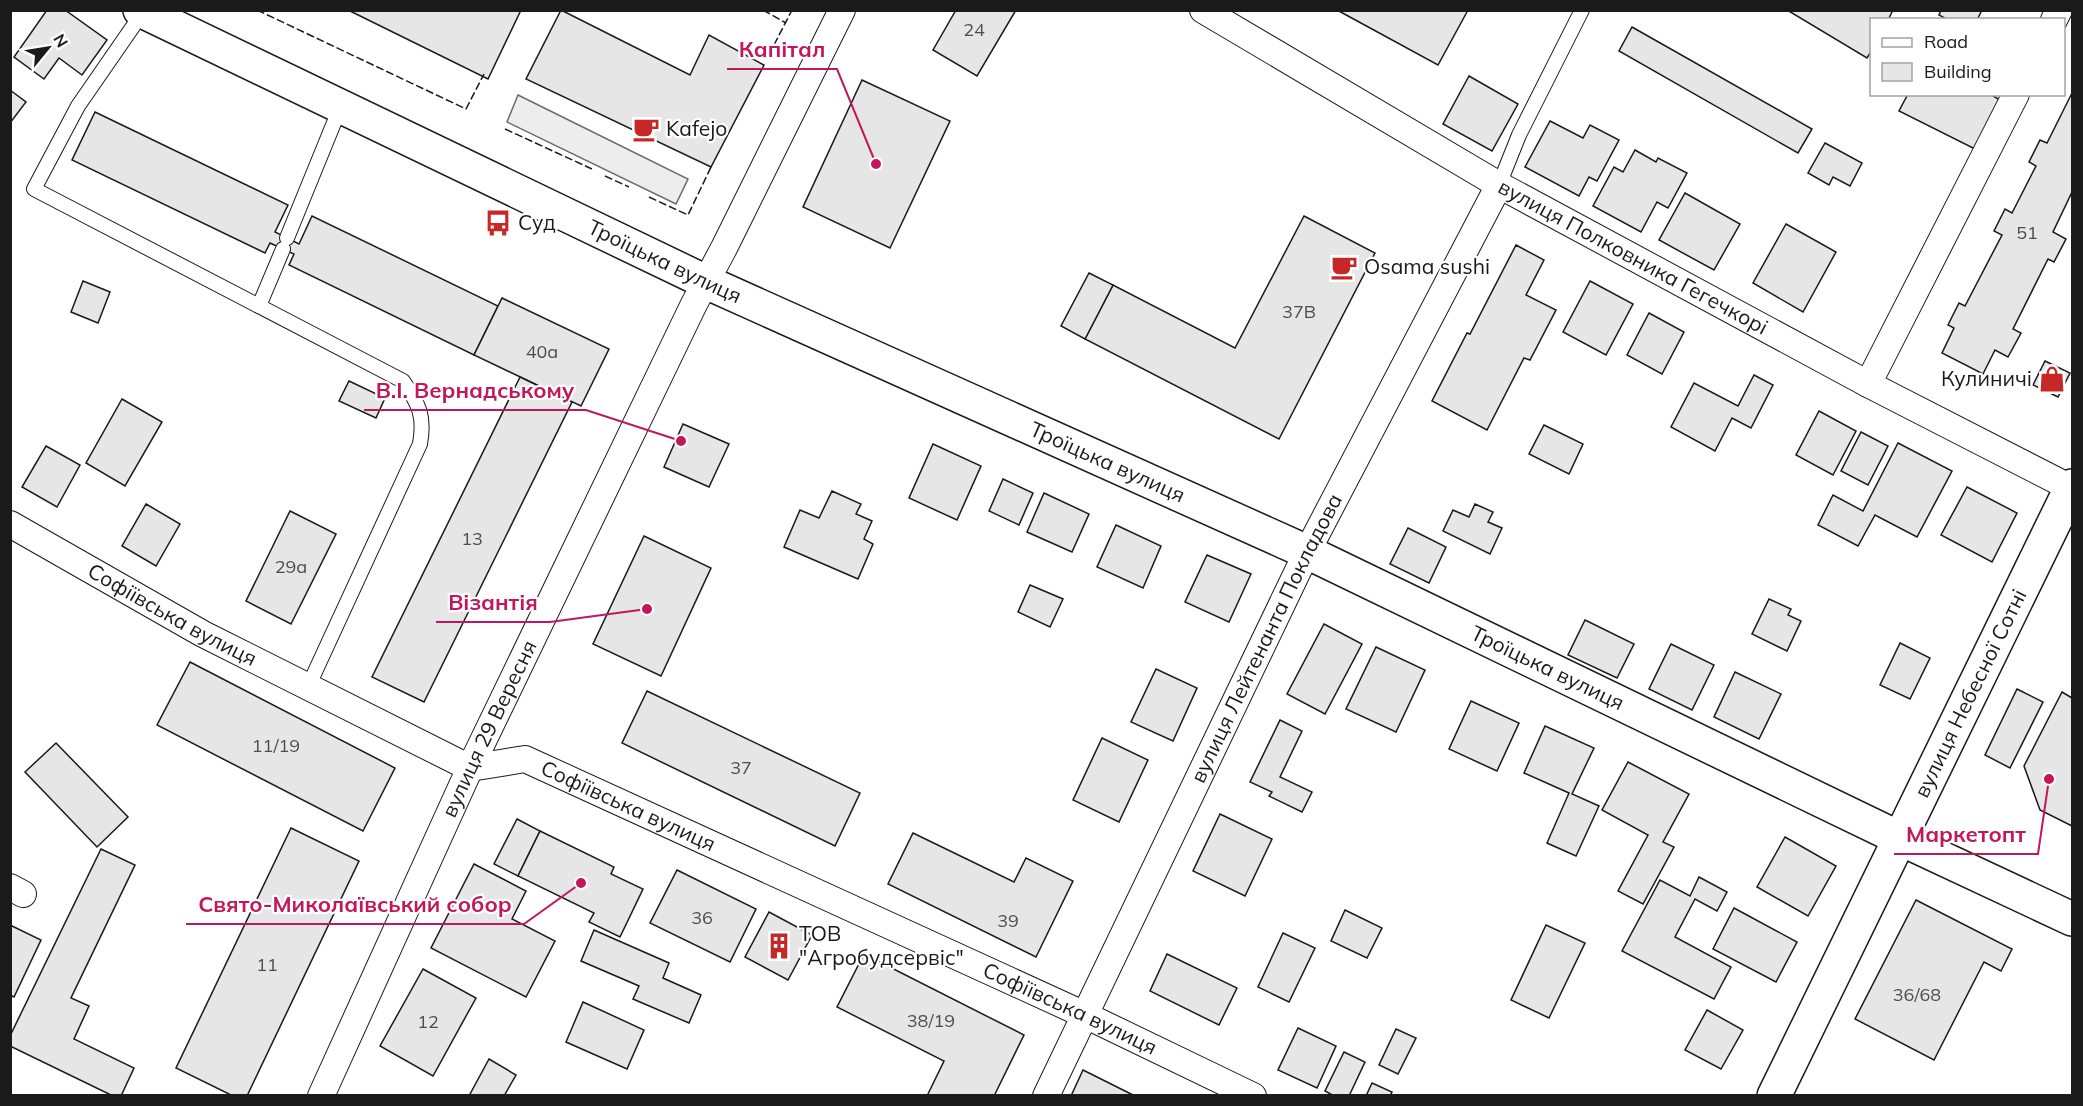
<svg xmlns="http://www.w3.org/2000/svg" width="2083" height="1106" font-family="Mulish,sans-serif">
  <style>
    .parking { fill: #ededed; stroke: #6a6a6a; stroke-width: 1.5 }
    .building { fill: #e6e6e6; stroke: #1a1a1a; stroke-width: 1.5 }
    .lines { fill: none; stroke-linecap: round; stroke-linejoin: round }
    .service-casing { stroke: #1a1a1a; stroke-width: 16 }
    .minor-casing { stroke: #1a1a1a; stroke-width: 28 }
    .tertiary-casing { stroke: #1a1a1a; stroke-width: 36 }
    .secondary-casing { stroke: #1a1a1a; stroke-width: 36 }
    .service { stroke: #fff; stroke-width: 14 }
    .minor { stroke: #fff; stroke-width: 26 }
    .tertiary { stroke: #fff; stroke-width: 33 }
    .secondary { stroke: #fff; stroke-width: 33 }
    .fence { stroke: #1a1a1a; stroke-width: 1.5; stroke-dasharray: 8 3; stroke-linecap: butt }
    .labels { text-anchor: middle; stroke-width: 4.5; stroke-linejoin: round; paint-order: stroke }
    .number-label { font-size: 18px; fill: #4d4d4d }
    .poi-label { font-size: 21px; fill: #1a1a1a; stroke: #fff; text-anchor: start }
    .street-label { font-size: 21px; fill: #1a1a1a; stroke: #fff }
    .leader { fill: none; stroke: #c2185b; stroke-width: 2 }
    .callout-dot { fill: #c2185b; stroke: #fff; stroke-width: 2 }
    .callout-label { font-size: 22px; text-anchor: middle; font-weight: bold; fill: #c2185b; stroke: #fff; stroke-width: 4.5; stroke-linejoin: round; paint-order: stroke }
  </style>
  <rect width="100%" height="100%" fill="#fff"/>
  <path class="parking" d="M 518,95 L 688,179 L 676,204 L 507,122 Z"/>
  <g class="building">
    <path d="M 47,10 L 65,10 L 107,40 L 82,75 L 59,58 L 44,79 L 14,57 Z"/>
    <path d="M 348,10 L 521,10 L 488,79 Z"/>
    <path d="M 561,10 L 690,75 L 709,35 L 764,65 L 711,167 L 526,79 Z"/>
    <path d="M 956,10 L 1016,10 L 977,76 L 933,50 Z"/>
    <path d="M 1337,10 L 1468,10 L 1438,65 Z"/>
    <path d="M 1787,10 L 1893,10 L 1888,20 L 1872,20 L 1872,50 L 1867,58 Z"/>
    <path d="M 1941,10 L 1982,10 L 1977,20 L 1948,20 L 1939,15 Z"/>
    <path d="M 1632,27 L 1812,129 L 1798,153 L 1619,51 Z"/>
    <path d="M 1469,76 L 1518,104 L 1492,151 L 1443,124 Z"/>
    <path d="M 862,80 L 950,121 L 890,248 L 803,207 Z"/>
    <path d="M 10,90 L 26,102 L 10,123 Z"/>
    <path d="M 2072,93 L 2072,192 L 2053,232 L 2066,239 L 2054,262 L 2048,259 L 2013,329 L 2021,333 L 2008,357 L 1995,350 L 1983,374 L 1942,353 L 1954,328 L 1948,325 L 1959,303 L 1965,306 L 2002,235 L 1994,231 L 2005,209 L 2012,213 L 2036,166 L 2029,162 L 2040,140 L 2047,143 Z"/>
    <path d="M 1908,94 L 1990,94 L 2000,100 L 1975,149 L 1899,111 Z"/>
    <path d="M 95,112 L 288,205 L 275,232 L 299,244 L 312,216 L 498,306 L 474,355 L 289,265 L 294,254 L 283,249 L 270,243 L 265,253 L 72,160 Z"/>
    <path d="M 1550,121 L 1583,138 L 1590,125 L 1619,140 L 1597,181 L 1589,177 L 1579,196 L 1525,167 Z"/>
    <path d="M 1825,143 L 1862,163 L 1850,186 L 1833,177 L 1829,185 L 1808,173 Z"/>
    <path d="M 1635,150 L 1656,162 L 1658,158 L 1687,173 L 1668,208 L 1657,202 L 1641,232 L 1593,206 L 1614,167 L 1623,172 Z"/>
    <path d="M 1685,193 L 1740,224 L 1714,270 L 1659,240 Z"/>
    <path d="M 1304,216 L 1375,253 L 1279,439 L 1085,339 L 1113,285 L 1235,348 Z"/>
    <path d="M 1786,224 L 1836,252 L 1803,312 L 1753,283 Z"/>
    <path d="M 1516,245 L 1544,260 L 1526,295 L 1556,310 L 1530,360 L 1524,358 L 1487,430 L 1432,401 L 1467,333 L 1470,334 Z"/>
    <path d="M 1089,273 L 1113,285 L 1085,339 L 1061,326 Z"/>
    <path d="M 83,281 L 110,292 L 98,323 L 71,312 Z"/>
    <path d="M 1590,281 L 1633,304 L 1606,355 L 1563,332 Z"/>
    <path d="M 502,298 L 609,349 L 581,406 L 474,355 Z"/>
    <path d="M 1649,313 L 1684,332 L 1662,374 L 1627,355 Z"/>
    <path d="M 2045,361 L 2070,373 L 2058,397 L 2033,385 Z"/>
    <path d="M 1754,375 L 1773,385 L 1751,428 L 1732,418 L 1715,451 L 1671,427 L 1694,383 L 1738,406 Z"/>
    <path d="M 520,377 L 572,402 L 424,702 L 372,677 Z"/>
    <path d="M 349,381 L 385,398 L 376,418 L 339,401 Z"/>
    <path d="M 122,399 L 162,422 L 125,486 L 86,463 Z"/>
    <path d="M 1819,411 L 1856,431 L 1833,475 L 1796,455 Z"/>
    <path d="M 683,424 L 729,444 L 709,487 L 664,467 Z"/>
    <path d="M 1544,425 L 1583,444 L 1569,474 L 1529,454 Z"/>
    <path d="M 1861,432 L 1888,446 L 1868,485 L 1841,471 Z"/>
    <path d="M 1898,443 L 1952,471 L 1917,537 L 1875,515 L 1858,546 L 1818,525 L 1833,495 L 1863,511 Z"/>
    <path d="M 933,444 L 981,466 L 957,520 L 909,498 Z"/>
    <path d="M 46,446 L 80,465 L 57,507 L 22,487 Z"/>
    <path d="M 1003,479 L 1033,493 L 1019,525 L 989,511 Z"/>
    <path d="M 1967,487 L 2017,513 L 1992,562 L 1941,535 Z"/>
    <path d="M 832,491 L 861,504 L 856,514 L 872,521 L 864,539 L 873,544 L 858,579 L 784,547 L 800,510 L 819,518 Z"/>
    <path d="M 1044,493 L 1089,514 L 1072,552 L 1027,532 Z"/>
    <path d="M 146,504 L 180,524 L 156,566 L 122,546 Z"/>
    <path d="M 1475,504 L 1493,512 L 1488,522 L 1502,528 L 1490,554 L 1443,531 L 1453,510 L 1469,517 Z"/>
    <path d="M 290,511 L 336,534 L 291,624 L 246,601 Z"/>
    <path d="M 1116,525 L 1161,546 L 1143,588 L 1097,567 Z"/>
    <path d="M 1408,528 L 1446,547 L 1429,583 L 1390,564 Z"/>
    <path d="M 644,536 L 711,568 L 661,676 L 593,644 Z"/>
    <path d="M 1207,555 L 1251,574 L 1229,622 L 1185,602 Z"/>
    <path d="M 1030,585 L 1063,599 L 1050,627 L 1018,612 Z"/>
    <path d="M 1769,599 L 1791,609 L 1788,615 L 1801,621 L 1787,651 L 1752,634 Z"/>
    <path d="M 1585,620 L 1634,644 L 1617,678 L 1568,655 Z"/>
    <path d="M 1324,624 L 1362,644 L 1325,714 L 1287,694 Z"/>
    <path d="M 1900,643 L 1930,658 L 1910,699 L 1880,685 Z"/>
    <path d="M 1671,644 L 1714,665 L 1692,710 L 1649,689 Z"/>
    <path d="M 1376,647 L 1425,670 L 1396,732 L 1346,709 Z"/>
    <path d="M 190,662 L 395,768 L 363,831 L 157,725 Z"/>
    <path d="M 1156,669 L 1197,688 L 1173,741 L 1131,722 Z"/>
    <path d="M 1735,672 L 1781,694 L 1759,739 L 1714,717 Z"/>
    <path d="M 2017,689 L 2043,702 L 2010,768 L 1985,755 Z"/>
    <path d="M 647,691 L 860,793 L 835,846 L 622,743 Z"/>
    <path d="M 2062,692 L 2072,698 L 2072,826 L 2040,810 L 2024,766 Z"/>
    <path d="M 1471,701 L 1519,723 L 1497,771 L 1449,749 Z"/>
    <path d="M 1280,720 L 1302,731 L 1280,777 L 1312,792 L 1302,812 L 1269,796 L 1272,792 L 1250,782 Z"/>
    <path d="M 1545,726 L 1594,748 L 1572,794 L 1599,806 L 1576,856 L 1547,843 L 1569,793 L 1524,773 Z"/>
    <path d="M 1102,738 L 1148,760 L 1119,822 L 1073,800 Z"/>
    <path d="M 56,743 L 128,817 L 97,847 L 25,772 Z"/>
    <path d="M 1628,762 L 1689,794 L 1663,842 L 1674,847 L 1643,904 L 1618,891 L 1648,835 L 1602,810 Z"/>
    <path d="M 1220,814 L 1272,839 L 1245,896 L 1193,871 Z"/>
    <path d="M 517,819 L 540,831 L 518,876 L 494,864 Z"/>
    <path d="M 291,828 L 359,861 L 247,1096 L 233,1096 L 176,1068 Z"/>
    <path d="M 540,831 L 614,867 L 611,874 L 643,889 L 620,937 L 589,922 L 594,913 L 518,876 Z"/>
    <path d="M 913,833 L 1014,882 L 1026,858 L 1073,881 L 1036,957 L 888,884 Z"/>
    <path d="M 1785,837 L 1836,866 L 1808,916 L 1757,887 Z"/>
    <path d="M 101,849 L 135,865 L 71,998 L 89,1006 L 74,1039 L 134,1068 L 121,1096 L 113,1096 L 10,1046 L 10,1036 Z"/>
    <path d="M 474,864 L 526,891 L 512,919 L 555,941 L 526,997 L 431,948 Z"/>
    <path d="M 677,870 L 756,909 L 730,962 L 650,923 Z"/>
    <path d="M 1699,877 L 1727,892 L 1717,911 L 1695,899 L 1675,937 L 1731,967 L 1714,999 L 1622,951 L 1660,880 L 1690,896 Z"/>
    <path d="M 1916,900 L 2012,949 L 2001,971 L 1984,962 L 1934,1060 L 1855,1019 Z"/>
    <path d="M 1734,908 L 1797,942 L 1776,982 L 1713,949 Z"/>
    <path d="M 1345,910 L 1382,928 L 1367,958 L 1331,941 Z"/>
    <path d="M 769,912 L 812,935 L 788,980 L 745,957 Z"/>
    <path d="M 10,925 L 41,940 L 14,997 L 10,995 Z"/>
    <path d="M 1546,925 L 1585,943 L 1549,1018 L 1511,1000 Z"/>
    <path d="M 594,930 L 669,963 L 663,978 L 701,995 L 689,1023 L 633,999 L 639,986 L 581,961 Z"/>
    <path d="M 1283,933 L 1315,948 L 1289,1002 L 1258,987 Z"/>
    <path d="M 864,954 L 1024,1035 L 994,1096 L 927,1096 L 944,1061 L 837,1007 Z"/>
    <path d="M 1167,954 L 1237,988 L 1219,1025 L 1150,991 Z"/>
    <path d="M 423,969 L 476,998 L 433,1076 L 380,1046 Z"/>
    <path d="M 583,1002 L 644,1030 L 627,1069 L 566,1042 Z"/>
    <path d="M 1707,1010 L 1743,1030 L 1721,1069 L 1685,1050 Z"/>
    <path d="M 1298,1028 L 1336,1046 L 1317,1088 L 1278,1070 Z"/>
    <path d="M 1396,1029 L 1416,1038 L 1398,1074 L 1379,1065 Z"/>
    <path d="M 1344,1052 L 1365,1062 L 1349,1096 L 1334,1096 L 1325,1091 Z"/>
    <path d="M 489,1059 L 516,1075 L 504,1096 L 469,1096 Z"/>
    <path d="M 1083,1070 L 1135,1096 L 1071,1096 Z"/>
    <path d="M 1372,1083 L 1392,1092 L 1390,1096 L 1366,1096 Z"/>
  </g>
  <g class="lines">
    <g class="service-casing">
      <g id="service">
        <path d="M 143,12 L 78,106 L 34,189 L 403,381 C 419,404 425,416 420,444 L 308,687"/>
        <path d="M 1499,185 L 1519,135 L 1582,10"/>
        <path d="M 287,238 L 340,108"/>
        <path d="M 259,306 L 283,249"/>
      </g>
    </g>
    <g class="minor-casing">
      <g id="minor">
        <path id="s1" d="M 1203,10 L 1499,185 L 1868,384 L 2071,488"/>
        <path d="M 2054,20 L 2059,10"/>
        <path d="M 1868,384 L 2016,94"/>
        <path id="s2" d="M 10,524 L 203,634 L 470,768 L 525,759 L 1085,1015 L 1253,1096"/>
        <path d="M 10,887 L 23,894"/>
        <path id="s3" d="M 321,1096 L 470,768 L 694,304 L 724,248 L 842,10"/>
        <path id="s4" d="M 1046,1096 L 1307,552 L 1499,185"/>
      </g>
    </g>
    <g class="tertiary-casing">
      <g id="tertiary">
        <path id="s5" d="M 1774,1096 L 2072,486"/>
      </g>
    </g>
    <g class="secondary-casing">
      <g id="secondary">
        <path id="s6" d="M 140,10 L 706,282 L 1307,552 L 1901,839 L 2072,919"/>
      </g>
    </g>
    <use href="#service" class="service"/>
    <use href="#minor" class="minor"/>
    <use href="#tertiary" class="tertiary"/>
    <use href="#secondary" class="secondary"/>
    <g class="fence">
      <path d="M 257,10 L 466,109 L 484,74"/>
      <path d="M 763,10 L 786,23"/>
      <path d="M 774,45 L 792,10"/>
      <path d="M 505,129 L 592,169"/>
      <path d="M 605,176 L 629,187"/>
      <path d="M 649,197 L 688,215 L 712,165"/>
    </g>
  </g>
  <defs>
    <g id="cafe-bare" transform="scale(2.07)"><path d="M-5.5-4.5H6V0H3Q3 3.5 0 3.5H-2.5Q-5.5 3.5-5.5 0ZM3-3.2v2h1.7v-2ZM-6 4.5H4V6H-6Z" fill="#c62828" stroke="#fff" stroke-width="2.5" paint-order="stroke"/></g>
    <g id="bus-bare" transform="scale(2.07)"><path d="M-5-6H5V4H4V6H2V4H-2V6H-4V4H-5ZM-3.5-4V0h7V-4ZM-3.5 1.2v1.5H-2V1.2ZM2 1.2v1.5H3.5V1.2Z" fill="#c62828" stroke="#fff" stroke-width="2.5" paint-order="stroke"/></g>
    <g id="shop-bare" transform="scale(2.07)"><path d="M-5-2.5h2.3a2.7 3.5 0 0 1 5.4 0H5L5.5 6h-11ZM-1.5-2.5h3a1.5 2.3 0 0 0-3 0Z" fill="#c62828" stroke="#fff" stroke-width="2.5" paint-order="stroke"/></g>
    <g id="building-bare" transform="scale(2.07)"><path d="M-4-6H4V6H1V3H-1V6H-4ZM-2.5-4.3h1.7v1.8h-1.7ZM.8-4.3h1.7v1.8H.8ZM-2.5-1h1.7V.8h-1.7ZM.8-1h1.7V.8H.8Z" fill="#c62828" stroke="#fff" stroke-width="2.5" paint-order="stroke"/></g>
  </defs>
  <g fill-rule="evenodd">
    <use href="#cafe-bare" x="646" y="129"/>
    <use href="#bus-bare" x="498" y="223"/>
    <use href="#cafe-bare" x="1344" y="267"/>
    <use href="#shop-bare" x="2052" y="379"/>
    <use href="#building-bare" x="779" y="946"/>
  </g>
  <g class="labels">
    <g class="number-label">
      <text x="974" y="36">24</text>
      <text x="2027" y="239">51</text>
      <text x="1299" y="318">37В</text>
      <text x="542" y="358">40а</text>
      <text x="472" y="545">13</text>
      <text x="291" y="573">29а</text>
      <text x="276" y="752">11/19</text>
      <text x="741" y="774">37</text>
      <text x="702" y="924">36</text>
      <text x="1008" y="927">39</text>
      <text x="267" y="971">11</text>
      <text x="1917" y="1001">36/68</text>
      <text x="931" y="1027">38/19</text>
      <text x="428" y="1028">12</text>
    </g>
    <g class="poi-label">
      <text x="666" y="136">Kafejo</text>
      <text x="518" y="230">Суд</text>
      <text x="1364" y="274">Osama sushi</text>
      <text x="2032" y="386" text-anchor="end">Кулиничі</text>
      <text x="799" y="941">ТОВ<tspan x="799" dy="24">"Агробудсервіс"</tspan></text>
    </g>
    <g class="street-label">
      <text dy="7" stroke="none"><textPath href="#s1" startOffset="496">вулиця Полковника Гегечкорі</textPath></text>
      <text dy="7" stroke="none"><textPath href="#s6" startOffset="582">Троїцька вулиця</textPath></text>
      <text dy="7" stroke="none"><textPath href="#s6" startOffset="1068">Троїцька вулиця</textPath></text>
      <text dy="7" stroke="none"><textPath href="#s2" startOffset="186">Софіївська вулиця</textPath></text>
      <text dy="7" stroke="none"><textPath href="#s4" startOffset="508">вулиця Лейтенанта Покладова</textPath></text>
      <text dy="7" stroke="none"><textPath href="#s6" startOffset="1554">Троїцька вулиця</textPath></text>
      <text dy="7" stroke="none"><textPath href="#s5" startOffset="448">вулиця Небесної Сотні</textPath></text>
      <text dy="7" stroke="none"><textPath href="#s3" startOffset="404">вулиця 29 Вересня</textPath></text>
      <text dy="7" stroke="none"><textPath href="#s2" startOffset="690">Софіївська вулиця</textPath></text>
      <text dy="7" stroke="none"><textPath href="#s2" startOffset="1176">Софіївська вулиця</textPath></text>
    </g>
  </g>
  <path class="leader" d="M876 164L837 69H727M681 441L586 410H364M647 609L550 622H436M2049 779L2038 854H1894M581 883L524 924H186"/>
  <g class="callout-dot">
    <circle cx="876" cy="164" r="6"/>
    <circle cx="681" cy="441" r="6"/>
    <circle cx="647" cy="609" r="6"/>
    <circle cx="2049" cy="779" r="6"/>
    <circle cx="581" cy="883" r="6"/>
  </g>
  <g class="callout-label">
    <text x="782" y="57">Капітал</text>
    <text x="475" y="398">В.І. Вернадському</text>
    <text x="493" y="610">Візантія</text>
    <text x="1966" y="842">Маркетопт</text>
    <text x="355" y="912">Свято-Миколаївський собор</text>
  </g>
  <rect width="2083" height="1106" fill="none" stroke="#1a1a1a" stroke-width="24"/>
  <rect x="1870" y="18" width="195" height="78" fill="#ffffff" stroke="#a3a3a3" stroke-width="1.5"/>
  <rect x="1882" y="38" width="30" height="9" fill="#ffffff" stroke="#a3a3a3" stroke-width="1.5"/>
  <text x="1924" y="48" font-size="18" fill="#1a1a1a">Road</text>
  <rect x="1882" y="63" width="30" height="18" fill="#e6e6e6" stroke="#a3a3a3" stroke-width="1.5"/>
  <text x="1924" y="78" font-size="18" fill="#1a1a1a">Building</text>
  <g transform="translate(48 48) rotate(60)" stroke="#ffffff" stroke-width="4.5" paint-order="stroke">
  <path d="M0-4.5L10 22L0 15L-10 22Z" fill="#1a1a1a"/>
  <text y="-9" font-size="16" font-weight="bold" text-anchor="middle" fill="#1a1a1a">N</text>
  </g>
</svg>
